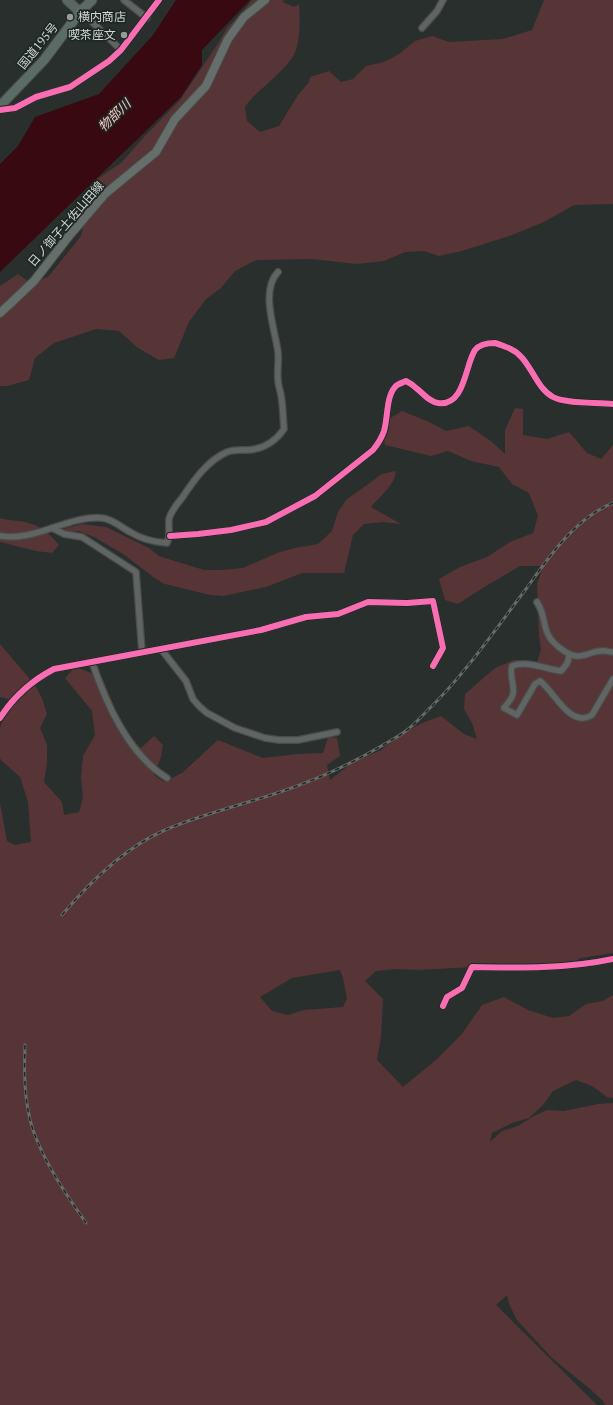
<svg xmlns="http://www.w3.org/2000/svg" width="613" height="1405" font-family="'PT Serif','Noto Sans JP',serif">
  <style>
    .green { fill: #573536; fill-rule: evenodd }
    .water { fill: #390911 }
    .lines { fill: none; stroke-linecap: round; stroke-linejoin: round }
    .minor-casing { stroke: #484c4a; stroke-width: 8 }
    .secondary-casing { stroke: #484c4a; stroke-width: 10 }
    .primary-casing { stroke: #484c4a; stroke-width: 11 }
    .trunk-casing { stroke: #484c4a; stroke-width: 11 }
    .minor { stroke: #606462; stroke-width: 5.5 }
    .secondary { stroke: #656e6b; stroke-width: 8 }
    .primary { stroke: #596662; stroke-width: 9 }
    .trunk { stroke: #5b6b66; stroke-width: 9 }
    .rail-casing { stroke: #666a68; stroke-width: 3 }
    .rail { stroke: #1e2723; stroke-width: 1.5; stroke-dasharray: 4.5; stroke-linecap: butt }
    .cycleway-casing { stroke: #1e2723; stroke-width: 8 }
    .cycleway { stroke: #f96db3; stroke-width: 6 }
    .poi-dot { fill: #959c99; stroke: #1e2723; stroke-width: 1.5 }
    .labels { text-anchor: middle; stroke-width: 3.5; stroke-linejoin: round; paint-order: stroke }
    .poi-label { font-size: 12px; fill: #cfd6d3; stroke: #1e2723; text-anchor: start }
    .street-label { font-size: 12px; fill: #cfd6d3; stroke: #1e2723 }
    .water-label { font-size: 13px; font-style: italic; fill: #fec4c5; stroke: #1e2723 }
  </style>
  <rect width="100%" height="100%" fill="#292f2c"/>
  <g class="green">
    <path d="M 252,0 L 283,0 L 283,2 L 294,7 L 299,4 C 300,19 301,45 292,58 C 286,67 276,76 268,83 C 259,92 252,96 245,107 L 247,121 L 260,132 L 279,126 L 298,95 L 309,82 L 310,77 L 329,71 L 341,82 L 353,79 L 366,66 L 384,62 L 399,54 L 415,41 L 432,36 L 449,42 L 503,39 L 532,30 L 544,0 L 613,0 L 613,204 L 574,205 L 544,222 L 512,235 L 462,251 L 439,256 L 424,251 L 405,252 L 384,261 L 357,264 L 312,259 L 256,260 L 235,271 L 221,288 L 206,299 L 189,322 L 174,358 L 159,360 L 138,348 L 119,331 L 96,329 L 54,343 L 35,358 L 29,380 L 7,386 L 0,386 L 0,286 L 18,274 L 30,283 L 48,277 L 81,236 L 84,222 L 77,208 L 97,179 L 121,163 L 144,137 L 180,100 L 219,42 L 227,28 L 240,15 Z"/>
    <path d="M 515,408 L 523,409 L 523,435 L 547,439 L 569,432 L 587,453 L 601,459 L 613,445 L 613,953 L 581,958 L 559,970 L 535,966 L 492,966 L 417,970 L 396,969 L 376,971 L 365,981 L 383,999 L 381,1037 L 377,1060 L 403,1087 L 437,1059 L 461,1035 L 482,1005 L 504,997 L 528,1010 L 553,1018 L 569,1016 L 586,1004 L 603,1001 L 613,995 L 613,1098 L 607,1097 L 592,1086 L 576,1080 L 553,1091 L 543,1105 L 529,1118 L 512,1123 L 492,1133 L 490,1142 L 502,1131 L 518,1126 L 532,1117 L 547,1110 L 564,1111 L 598,1104 L 613,1103 L 613,1405 L 605,1405 L 603,1401 L 590,1389 L 552,1358 L 517,1320 L 509,1304 L 507,1295 L 496,1305 L 597,1405 L 0,1405 L 0,803 L 7,841 L 15,845 L 31,842 L 28,802 L 20,777 L 1,760 L 0,758 L 0,728 L 9,699 L 0,697 L 0,644 L 35,685 L 42,698 L 47,714 L 40,728 L 47,745 L 47,763 L 44,782 L 62,802 L 64,815 L 79,812 L 83,798 L 81,778 L 83,756 L 95,735 L 92,711 L 65,678 L 75,667 L 102,677 L 126,736 L 141,748 L 154,736 L 163,745 L 161,757 L 154,775 L 164,782 L 182,773 L 218,740 L 263,758 L 298,754 L 323,753 L 328,737 L 337,738 L 340,756 L 327,765 L 330,780 L 352,763 L 381,750 L 399,736 L 422,723 L 441,716 L 464,734 L 477,739 L 472,723 L 464,709 L 465,694 L 495,668 L 514,660 L 537,662 L 541,650 L 539,635 L 537,584 L 543,566 L 520,566 L 486,586 L 458,604 L 445,600 L 439,579 L 460,567 L 487,557 L 510,542 L 533,533 L 538,516 L 529,493 L 512,484 L 499,467 L 471,461 L 448,451 L 431,456 L 385,445 L 382,423 L 402,411 L 429,422 L 446,431 L 469,426 L 492,442 L 505,454 L 505,430 ZM 340,970 L 343,978 L 347,998 L 343,1007 L 304,1010 L 288,1015 L 272,1011 L 260,997 L 292,978 Z"/>
    <path d="M 396,471 C 395,485 380,496 371,507 L 401,524 L 383,522 L 364,524 L 353,535 L 344,573 L 302,573 L 266,587 L 223,596 L 210,595 L 165,584 L 156,579 L 123,554 L 94,537 L 79,531 L 67,532 L 63,529 L 82,524 L 106,527 L 149,548 L 159,556 L 178,562 L 204,570 L 222,570 L 243,568 L 277,553 L 295,548 L 318,544 L 332,531 L 338,512 L 346,500 L 382,474 Z"/>
    <path d="M 0,518 C 8,521 17,520 25,522 C 40,525 50,534 59,545 L 52,553 L 36,551 L 0,542 Z"/>
  </g>
  <path class="water" d="M 176,0 L 250,0 L 202,50 L 202,65 L 181,97 L 0,272 L 0,164 L 18,146 L 35,117 L 99,94 L 153,35 Z"/>
  <g class="lines">
    <g class="minor-casing">
      <g id="minor">
        <path d="M 124,0 L 147,18"/>
        <path d="M 80,12 L 86,16 L 121,50"/>
        <path d="M 422,28 L 437,11 L 443,0"/>
        <path d="M 0,110 L 15,108 L 36,97 L 70,87 L 109,61 L 121,50 L 159,0"/>
        <path d="M 52,528 L 64,534 L 82,537 L 136,572 L 142,652"/>
        <path d="M 0,536 C 36,542 68,515 102,518 C 113,519 122,528 132,533 C 143,540 154,542 167,543 C 171,535 168,527 169,519 C 171,511 177,504 182,498 C 194,480 207,461 227,452 C 234,449 241,450 248,450 C 264,449 275,442 284,429 C 283,418 283,406 281,395 C 280,390 278,385 278,380 C 277,371 279,361 278,352 C 275,329 260,291 278,272"/>
        <path d="M 170,536 L 198,534 L 231,530 L 266,522 L 315,496 L 373,450 C 377,445 382,437 384,431 C 388,418 386,397 395,387 C 397,384 402,383 406,381 C 410,383 413,385 416,388 C 423,393 429,402 438,403 C 465,407 465,365 475,350 C 479,345 488,343 495,343 C 499,344 503,346 506,347 C 531,355 532,385 553,397 C 565,404 598,402 613,404"/>
        <path d="M 537,602 C 549,621 539,632 560,648 C 565,652 570,655 576,656 C 584,657 593,651 601,651 C 604,650 609,652 613,652"/>
        <path d="M 161,649 L 186,681 L 193,699 L 199,706 L 207,713 L 235,728 L 265,738 L 279,740 L 298,740 L 337,732"/>
        <path d="M 569,655 C 569,662 566,666 561,671 C 545,669 527,660 512,666 C 509,675 515,685 513,694 C 512,699 507,704 504,708 L 517,715 L 535,684 L 540,681 C 554,691 570,729 592,715 L 613,679"/>
        <path d="M 92,662 C 106,703 128,754 167,778"/>
        <path d="M 0,718 C 14,696 31,681 54,669 L 261,630 L 306,617 L 338,614 L 368,602 L 407,603 L 433,601 L 443,648 L 433,666"/>
        <path d="M 443,1006 L 447,997 L 462,988 L 472,967 C 520,968 566,969 613,959"/>
      </g>
    </g>
    <g class="secondary-casing">
      <path id="secondary" d="M 0,313 L 12,302 L 34,281 L 69,236 L 105,194 L 156,152 L 175,119 L 206,86 L 228,39 L 244,17 L 265,0"/>
    </g>
    <g class="primary-casing">
      <path id="primary" d="M 67,0 L 80,12"/>
    </g>
    <g class="trunk-casing">
      <path id="trunk" d="M 0,106 L 44,60 L 80,12 L 92,0"/>
    </g>
    <use href="#minor" class="minor"/>
    <use href="#secondary" class="secondary"/>
    <use href="#primary" class="primary"/>
    <use href="#trunk" class="trunk"/>
    <g class="rail-casing">
      <g id="rail">
        <path d="M 62,915 C 89,883 126,847 165,830 C 202,814 242,805 280,792 C 316,780 351,764 383,745 C 391,740 400,736 407,730 C 415,724 421,717 428,710 C 465,674 495,630 526,589 C 549,557 575,518 613,503"/>
        <path d="M 25,1045 C 24,1073 24,1103 33,1130 C 45,1164 66,1194 86,1223"/>
      </g>
    </g>
    <use href="#rail" class="rail"/>
    <g class="cycleway-casing">
      <g id="cycleway">
        <path d="M 0,110 L 15,108 L 36,97 L 70,87 L 109,61 L 121,50 L 159,0"/>
        <path d="M 170,536 L 198,534 L 231,530 L 266,522 L 315,496 L 373,450 C 377,445 382,437 384,431 C 388,418 386,397 395,387 C 397,384 402,383 406,381 C 410,383 413,385 416,388 C 423,393 429,402 438,403 C 465,407 465,365 475,350 C 479,345 488,343 495,343 C 499,344 503,346 506,347 C 531,355 532,385 553,397 C 565,404 598,402 613,404"/>
        <path d="M 0,718 C 14,696 31,681 54,669 L 261,630 L 306,617 L 338,614 L 368,602 L 407,603 L 433,601 L 443,648 L 433,666"/>
        <path d="M 443,1006 L 447,997 L 462,988 L 472,967 C 520,968 566,969 613,959"/>
      </g>
    </g>
    <use href="#cycleway" class="cycleway"/>
  </g>
  <g class="poi-dot">
    <circle cx="70" cy="17" r="4"/>
    <circle cx="124" cy="35" r="4"/>
  </g>
  <g class="labels">
    <g class="poi-label">
      <text x="78" y="21">横内商店</text>
      <text x="116" y="39" text-anchor="end">喫茶座文</text>
    </g>
    <g class="street-label">
      <text transform="translate(38 46) rotate(-51)" y="4">国道195号</text>
      <text transform="translate(66 224) rotate(-49)" y="4">日ノ御子土佐山田線</text>
    </g>
    <g class="water-label">
      <text transform="translate(114 115) rotate(-44)" y="5">物部川</text>
    </g>
  </g>
</svg>
